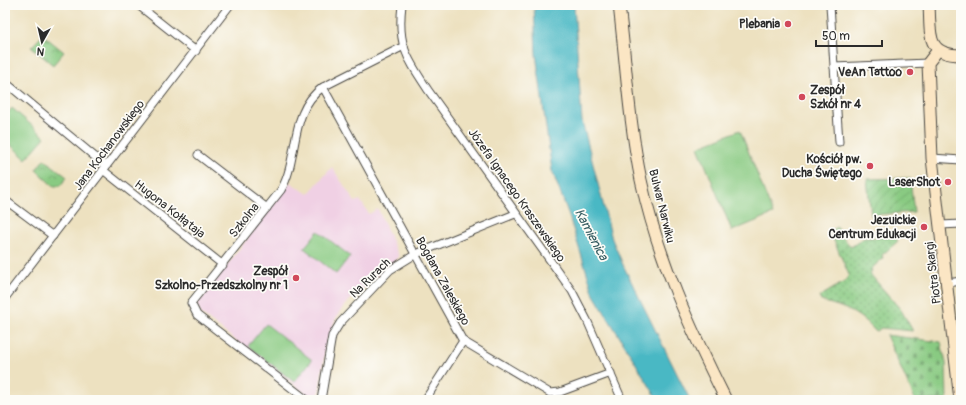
<svg xmlns="http://www.w3.org/2000/svg" width="966" height="405" font-family="Pangolin,sans-serif">
  <style>
    .built { fill: #f0d0e4 }
    .grass { fill: url(#grass-dots); stroke: #5a7a56 }
    .cemetery { fill: url(#cemetery-stones); stroke: #5a7a56 }
    .park { fill: url(#park-crowns); stroke: #5a7a56 }
    .garden { fill: url(#garden-furrows); stroke: #5a7a56 }
    .pitch { fill: #89ca82; stroke: #5a7a56 }
    .water { fill: #4ab8c4; stroke: #3a7278 }
    .lines { fill: none; stroke-linecap: round; stroke-linejoin: round }
    .street-casing { stroke: #484641; stroke-width: 9 }
    .secondary-casing { stroke: #484641; stroke-width: 13 }
    .street { stroke: #fff; stroke-width: 7 }
    .secondary { stroke: #fbe6c4; stroke-width: 11 }
    .poi-dot { fill: #d1495b; stroke: #fdfcf7; stroke-width: 1.5 }
    .labels { text-anchor: middle; stroke-width: 3.5; stroke-linejoin: round; paint-order: stroke }
    .poi-label { font-size: 12px; font-weight: bold; fill: #2b2b2b; stroke: #fdfcf7; text-anchor: end }
    .street-label { font-size: 12px; fill: #2b2b2b; stroke: #fdfcf7 }
    .water-label { font-size: 13px; font-style: italic; fill: #365c61; stroke: #fdfcf7 }
  </style>
  <defs>
    <pattern id="grass-dots" width="8" height="8" patternUnits="userSpaceOnUse"><rect width="8" height="8" fill="#89ca82"/><path d="M2 2h.1M6 6h.1" fill="none" stroke="#70a46b" stroke-width="1.8" stroke-linecap="round"/></pattern>
    <pattern id="cemetery-stones" width="16" height="16" patternUnits="userSpaceOnUse"><rect width="16" height="16" fill="#89ca82"/><path d="M2 7V4a2 2 0 0 1 4 0v3zM10 15v-3a2 2 0 0 1 4 0v3z" fill="#70a46b"/></pattern>
    <pattern id="park-crowns" width="20" height="18" patternUnits="userSpaceOnUse"><rect width="20" height="18" fill="#89ca82"/><path d="M2 6a3 3 0 1 1 6 0M12 15a3 3 0 1 1 6 0" fill="none" stroke="#70a46b"/></pattern>
    <pattern id="garden-furrows" width="10" height="10" patternUnits="userSpaceOnUse"><rect width="10" height="10" fill="#89ca82"/><path d="M-1 1l2-2M0 10L10 0M9 11l2-2" fill="none" stroke="#70a46b"/></pattern>
  </defs>
  <rect width="100%" height="100%" fill="#fdfcf7"/>
  <filter id="ink" filterUnits="userSpaceOnUse"><feTurbulence type="fractalNoise" baseFrequency=".025" numOctaves="2"/><feDisplacementMap in="SourceGraphic" scale="8" xChannelSelector="R" yChannelSelector="G"/><feConvolveMatrix kernelMatrix="1 2 1 2 8 2 1 2 1" color-interpolation-filters="sRGB"/></filter>
  <filter id="wash" filterUnits="userSpaceOnUse"><feTurbulence type="fractalNoise" baseFrequency=".012" numOctaves="4" result="noise"/><feDisplacementMap in="SourceGraphic" scale="16" xChannelSelector="R" yChannelSelector="G"/><feGaussianBlur stdDeviation="0.9" result="paint"/><feColorMatrix in="noise" values="0 0 0 0 0 0 0 0 0 0 0 0 0 0 0 0 0 1.4 0 .05"/><feComposite in="paint" operator="in"/></filter>
  <g filter="url(#wash)">
    <rect width="100%" height="100%" fill="#ede1c0"/>
    <path class="built" d="M 332,167 L 355,202 L 360,200 L 369,214 L 378,209 L 399,257 L 349,301 L 336,318 L 326,344 L 318,399 L 314,400 L 201,314 L 197,305 L 290,182 L 308,194 Z"/>
    <path class="grass" d="M 836,227 L 842,232 L 841,235 L 851,247 L 864,238 L 895,237 L 898,241 L 882,255 L 883,258 L 871,269 L 872,272 L 870,274 L 901,310 L 913,331 L 881,328 L 876,332 C 858,312 846,308 821,301 L 819,297 L 844,282 L 849,275 L 832,236 L 832,231 Z"/>
    <path class="cemetery" d="M 886,335 L 941,342 L 946,363 L 947,400 L 915,400 Z"/>
    <g class="park">
      <path d="M 43,35 L 64,52 L 53,65 L 31,47 Z"/>
      <path d="M 44,159 L 67,177 L 60,186 L 53,186 L 36,170 Z"/>
    </g>
    <path class="garden" d="M 910,178 L 914,212 L 871,215 L 867,179 Z"/>
    <g class="pitch">
      <path d="M 12,108 L 45,137 L 26,159 L 5,140 L 5,116 Z"/>
      <path d="M 740,130 L 773,214 L 732,231 L 698,147 Z"/>
      <path d="M 318,231 L 350,256 L 336,274 L 304,248 Z"/>
      <path d="M 266,324 L 312,360 L 294,382 L 248,346 Z"/>
    </g>
    <path class="water" d="M 534,5 L 574,5 L 582,121 L 612,239 L 624,267 L 690,400 L 658,400 L 594,295 L 567,210 L 552,171 L 536,54 Z"/>
  </g>
  <g filter="url(#ink)">
    <g class="lines">
      <g class="street-casing">
        <g id="street">
          <path d="M 138,5 L 196,51"/>
          <path d="M 402,5 C 397,45 407,58 428,90 L 572,291 L 587,320 L 622,400"/>
          <path d="M 830,5 L 839,142"/>
          <path d="M 834,67 L 928,63"/>
          <path d="M 5,82 L 106,166"/>
          <path d="M 323,87 L 463,341 L 550,393 L 560,392 L 611,373"/>
          <path d="M 198,155 L 267,208"/>
          <path d="M 932,158 L 961,160"/>
          <path d="M 103,170 L 223,265"/>
          <path d="M 5,200 L 53,236"/>
          <path d="M 941,225 L 961,224"/>
          <path d="M 948,283 L 961,281"/>
          <path d="M 5,298 L 230,5"/>
          <path d="M 307,400 L 197,315 L 191,303 L 281,190 C 300,157 288,112 323,87 L 404,46"/>
          <path d="M 321,400 L 332,336 L 340,323 L 390,270 L 416,254 L 515,214"/>
          <path d="M 425,400 L 463,341"/>
        </g>
      </g>
      <g class="secondary-casing">
        <g id="secondary">
          <path d="M 619,5 C 626,63 629,123 641,180 C 658,259 690,328 726,400"/>
          <path d="M 929,5 C 931,33 925,55 961,55"/>
          <path d="M 938,50 L 928,63 L 932,158 L 960,400"/>
        </g>
      </g>
      <use href="#street" class="street"/>
      <use href="#secondary" class="secondary"/>
    </g>
  </g>
  <g class="poi-dot">
    <circle cx="788" cy="24" r="4"/>
    <circle cx="910" cy="72" r="4"/>
    <circle cx="802" cy="97" r="4"/>
    <circle cx="870" cy="166" r="4"/>
    <circle cx="948" cy="182" r="4"/>
    <circle cx="924" cy="227" r="4"/>
    <circle cx="296" cy="278" r="4"/>
  </g>
  <g class="labels">
    <g class="poi-label">
      <text x="780" y="28">Plebania</text>
      <text x="902" y="76">VeAn Tattoo</text>
      <text x="810" y="94" text-anchor="start">Zespół<tspan x="810" dy="14">Szkół nr 4</tspan></text>
      <text x="862" y="163">Kościół pw.<tspan x="862" dy="14">Ducha Świętego</tspan></text>
      <text x="940" y="186">LaserShot</text>
      <text x="916" y="224">Jezuickie<tspan x="916" dy="14">Centrum Edukacji</tspan></text>
      <text x="288" y="275">Zespół<tspan x="288" dy="14">Szkolno-Przedszkolny nr 1</tspan></text>
    </g>
    <g class="street-label">
      <text transform="translate(109 145) rotate(-53)" y="4">Jana Kochanowskiego</text>
      <text transform="translate(517 195) rotate(55)" y="4">Józefa Ignacego Kraszewskiego</text>
      <text transform="translate(662 206) rotate(76)" y="4">Bulwar Narwiku</text>
      <text transform="translate(170 209) rotate(38)" y="4">Hugona Kołłątaja</text>
      <text transform="translate(244 220) rotate(-52)" y="4">Szkolna</text>
      <text transform="translate(933 273) rotate(-97)" y="4">Piotra Skargi</text>
      <text transform="translate(370 278) rotate(-44)" y="4">Na Rurach</text>
      <text transform="translate(443 281) rotate(61)" y="4">Bogdana Zaleskiego</text>
    </g>
    <g class="water-label">
      <text transform="translate(592 234) rotate(62)" y="5">Kamienica</text>
    </g>
  </g>
  <rect width="966" height="405" fill="none" stroke="#fdfcf7" stroke-width="20"/>
  <g transform="translate(42 42) rotate(188)" stroke="#fdfcf7" stroke-width="3" paint-order="stroke">
  <path d="M0-3L7 15L0 10L-7 15Z" fill="#2b2b2b"/>
  <text y="-6" font-size="11" font-weight="bold" text-anchor="middle" fill="#2b2b2b">N</text>
  </g>
  <path d="M816 40v6h66v-6" fill="none" stroke="#2b2b2b" stroke-width="2"/>
  <text x="822" y="40" font-size="12" fill="#2b2b2b" stroke="#fdfcf7" stroke-width="3" paint-order="stroke">50 m</text>
</svg>
